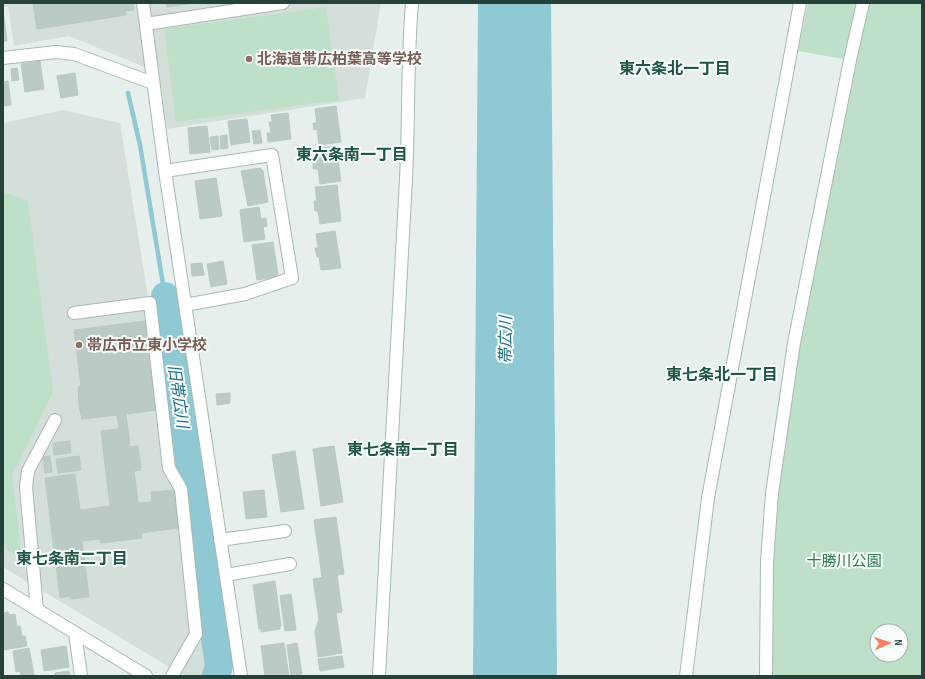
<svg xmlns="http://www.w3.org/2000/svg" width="925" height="679" font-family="'Sofia Sans Condensed','Noto Sans JP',sans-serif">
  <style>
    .built { fill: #d4dfda }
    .green { fill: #bfe0c8; fill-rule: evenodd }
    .water { fill: #8ec9d4 }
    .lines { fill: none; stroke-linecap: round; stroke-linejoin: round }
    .stream { stroke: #8ec9d4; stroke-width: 4.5 }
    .river { stroke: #8ec9d4; stroke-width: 28 }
    .building { fill: #bbcac4; stroke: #b8c9c2 }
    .minor-casing { stroke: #a8b8b2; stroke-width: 14 }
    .minor { stroke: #fff; stroke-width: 12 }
    .education-dot { fill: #8d6e63; stroke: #f7fbf9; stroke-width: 1.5 }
    .labels { text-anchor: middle; stroke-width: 4; stroke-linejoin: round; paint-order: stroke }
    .education-label { font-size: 15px; font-weight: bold; fill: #785e54; stroke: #f7fbf9; text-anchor: start }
    .park-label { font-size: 15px; fill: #2d7a4b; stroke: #f7fbf9 }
    .neighbourhood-label { font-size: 16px; font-weight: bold; fill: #1f5548; stroke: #f7fbf9 }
    .water-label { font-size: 16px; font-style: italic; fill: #1c6f80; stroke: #f7fbf9 }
  </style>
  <rect width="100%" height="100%" fill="#e6efeb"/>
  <g class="built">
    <path d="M 3,3 L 381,3 L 365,98 L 167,129 L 159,73 L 69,36 L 14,46 L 8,7 L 3,7 Z"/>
    <path d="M 63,110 L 120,123 L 208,668 L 204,676 L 184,676 L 3,567 L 3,123 Z"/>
  </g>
  <g class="green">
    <path d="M 808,3 L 922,3 L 922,676 L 766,676 L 772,493 L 849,60 L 798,51 ZM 877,631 L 901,631 L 901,655 L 877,655 Z"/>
    <path d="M 326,7 L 339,100 L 176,122 L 164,29 Z"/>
    <path d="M 3,193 L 10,194 L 28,201 L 53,392 L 12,476 L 22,559 L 3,547 Z"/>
  </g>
  <path class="water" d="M 478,3 L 551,3 L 557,676 L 473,676 Z"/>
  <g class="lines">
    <path class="stream" d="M 128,93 L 140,145 L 165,296"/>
    <path class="river" d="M 165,296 L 219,666 L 216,676"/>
  </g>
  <g class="building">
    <path d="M 33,3 L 124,3 L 126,15 L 37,29 Z"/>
    <path d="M 124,3 L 133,3 L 134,10 L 125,11 Z"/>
    <path d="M 166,3 L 195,3 L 167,7 Z"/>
    <path d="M 3,10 L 7,41 L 3,41 Z"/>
    <path d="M 40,61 L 44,89 L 25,92 L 21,64 Z"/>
    <path d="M 17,68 L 19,80 L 12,81 L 11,69 Z"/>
    <path d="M 75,73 L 78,95 L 61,98 L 57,76 Z"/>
    <path d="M 8,81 L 11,105 L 3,106 L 3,82 Z"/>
    <path d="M 336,106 L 341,142 L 319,145 L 317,129 L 314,130 L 313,123 L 317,123 L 315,109 Z"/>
    <path d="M 288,113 L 291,139 L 268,142 L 267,133 L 271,133 L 269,122 L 272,122 L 271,115 Z"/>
    <path d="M 247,119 L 250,142 L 231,145 L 228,121 Z"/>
    <path d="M 207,126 L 210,152 L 190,154 L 188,128 Z"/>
    <path d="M 260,130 L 262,143 L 254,144 L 252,131 Z"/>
    <path d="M 227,135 L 228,148 L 221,149 L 220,136 Z"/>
    <path d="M 218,136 L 219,149 L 212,150 L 210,137 Z"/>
    <path d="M 336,146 L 341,181 L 320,184 L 318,169 L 313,169 L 313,163 L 318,163 L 316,149 Z"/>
    <path d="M 260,168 L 263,171 L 268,202 L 248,206 L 241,171 Z"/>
    <path d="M 216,178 L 222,216 L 200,219 L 195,181 Z"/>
    <path d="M 337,185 L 341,221 L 320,224 L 318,211 L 315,211 L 314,201 L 317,201 L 315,187 Z"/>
    <path d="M 259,207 L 261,219 L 266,218 L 267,226 L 263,227 L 265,239 L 244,242 L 240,210 Z"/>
    <path d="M 335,231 L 341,268 L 321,270 L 319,257 L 317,257 L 315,248 L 318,248 L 316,234 Z"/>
    <path d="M 273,242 L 278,274 L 275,277 L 257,280 L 252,245 Z"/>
    <path d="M 223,261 L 227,284 L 211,287 L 207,264 Z"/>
    <path d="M 202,263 L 204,275 L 192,276 L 191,264 Z"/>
    <path d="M 146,321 L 157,410 L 126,414 L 130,447 L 138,446 L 141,470 L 134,471 L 138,503 L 152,502 L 151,492 L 174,490 L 178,528 L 141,533 L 142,538 L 101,543 L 100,539 L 82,541 L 89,597 L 70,599 L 70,596 L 60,598 L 45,478 L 75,474 L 80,510 L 110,506 L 101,431 L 119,429 L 117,415 L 82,419 L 79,406 L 78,387 L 81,386 L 74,330 Z"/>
    <path d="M 230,393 L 230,403 L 217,405 L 216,394 Z"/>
    <path d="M 70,441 L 71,453 L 54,455 L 53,443 Z"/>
    <path d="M 334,446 L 343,502 L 321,506 L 313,449 Z"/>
    <path d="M 295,451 L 304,509 L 281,512 L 272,455 Z"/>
    <path d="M 50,456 L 52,472 L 45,473 L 43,457 Z"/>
    <path d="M 79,456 L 81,470 L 58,473 L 56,459 Z"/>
    <path d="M 264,490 L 267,517 L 246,519 L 243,492 Z"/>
    <path d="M 336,517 L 344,574 L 322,577 L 314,520 Z"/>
    <path d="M 337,575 L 342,612 L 336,613 L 342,653 L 318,657 L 315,631 L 319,619 L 313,579 Z"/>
    <path d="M 275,581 L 281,626 L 280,626 L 280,629 L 261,632 L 261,629 L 259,629 L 253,585 Z"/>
    <path d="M 291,594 L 296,630 L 285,631 L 280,596 Z"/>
    <path d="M 8,612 L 9,615 L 15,614 L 17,627 L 20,626 L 22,636 L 25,636 L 27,646 L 3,650 L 3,613 Z"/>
    <path d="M 284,643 L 289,676 L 265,676 L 261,646 Z"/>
    <path d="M 297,643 L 302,674 L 291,676 L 287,645 Z"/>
    <path d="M 66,646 L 69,667 L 44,671 L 41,650 Z"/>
    <path d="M 29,648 L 34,675 L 21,676 L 20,671 L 16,672 L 13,651 Z"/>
    <path d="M 342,656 L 344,667 L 320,671 L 318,659 Z"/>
    <path d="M 69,671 L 70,676 L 55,676 L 55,673 Z"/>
  </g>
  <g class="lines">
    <g class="minor-casing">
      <g id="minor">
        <path d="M 143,3 L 165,171 L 241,676"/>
        <path d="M 146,24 L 283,3"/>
        <path d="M 3,58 L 56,52 L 74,54 L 153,83"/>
        <path d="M 165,171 L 272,155 L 292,278 L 245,294 L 185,305"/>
        <path d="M 74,313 L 150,303 L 169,468 L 181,489 L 196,634 L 172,676"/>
        <path d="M 220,540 L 285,531"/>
        <path d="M 226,575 L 290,564"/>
        <path d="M 3,589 L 146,676"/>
        <path d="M 37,610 L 26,487 L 28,471 L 55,420"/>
        <path d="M 75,633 L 81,676"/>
        <path d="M 379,676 C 388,510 397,345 406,179 C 409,120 407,61 412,3"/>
        <path d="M 686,676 L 708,498 L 800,3"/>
        <path d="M 766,676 L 767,562 L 772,493 L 794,343 L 850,60 L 863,3"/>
      </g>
    </g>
    <use href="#minor" class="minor"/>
  </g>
  <g class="education-dot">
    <circle cx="249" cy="59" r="4"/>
    <circle cx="79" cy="345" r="4"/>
  </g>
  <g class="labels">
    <g class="education-label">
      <text x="257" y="64">北海道帯広柏葉高等学校</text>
      <text x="87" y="350">帯広市立東小学校</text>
    </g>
    <g class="park-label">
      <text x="844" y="566">十勝川公園</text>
    </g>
    <g class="neighbourhood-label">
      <text x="675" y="74">東六条北一丁目</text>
      <text x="352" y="160">東六条南一丁目</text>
      <text x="722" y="380">東七条北一丁目</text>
      <text x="403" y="455">東七条南一丁目</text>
      <text x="72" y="564">東七条南二丁目</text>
    </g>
    <g class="water-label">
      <text transform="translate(505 340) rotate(-90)" y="6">帯広川</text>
      <text transform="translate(179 396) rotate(82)" y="6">旧帯広川</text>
    </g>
  </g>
  <rect width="925" height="679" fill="none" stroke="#24423a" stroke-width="8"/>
  <g transform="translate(889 643) rotate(87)"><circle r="19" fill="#f7fbf9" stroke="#a3b1ad"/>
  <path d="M0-3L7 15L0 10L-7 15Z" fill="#f4845f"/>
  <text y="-6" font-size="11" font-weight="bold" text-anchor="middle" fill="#24423a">N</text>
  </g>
</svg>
